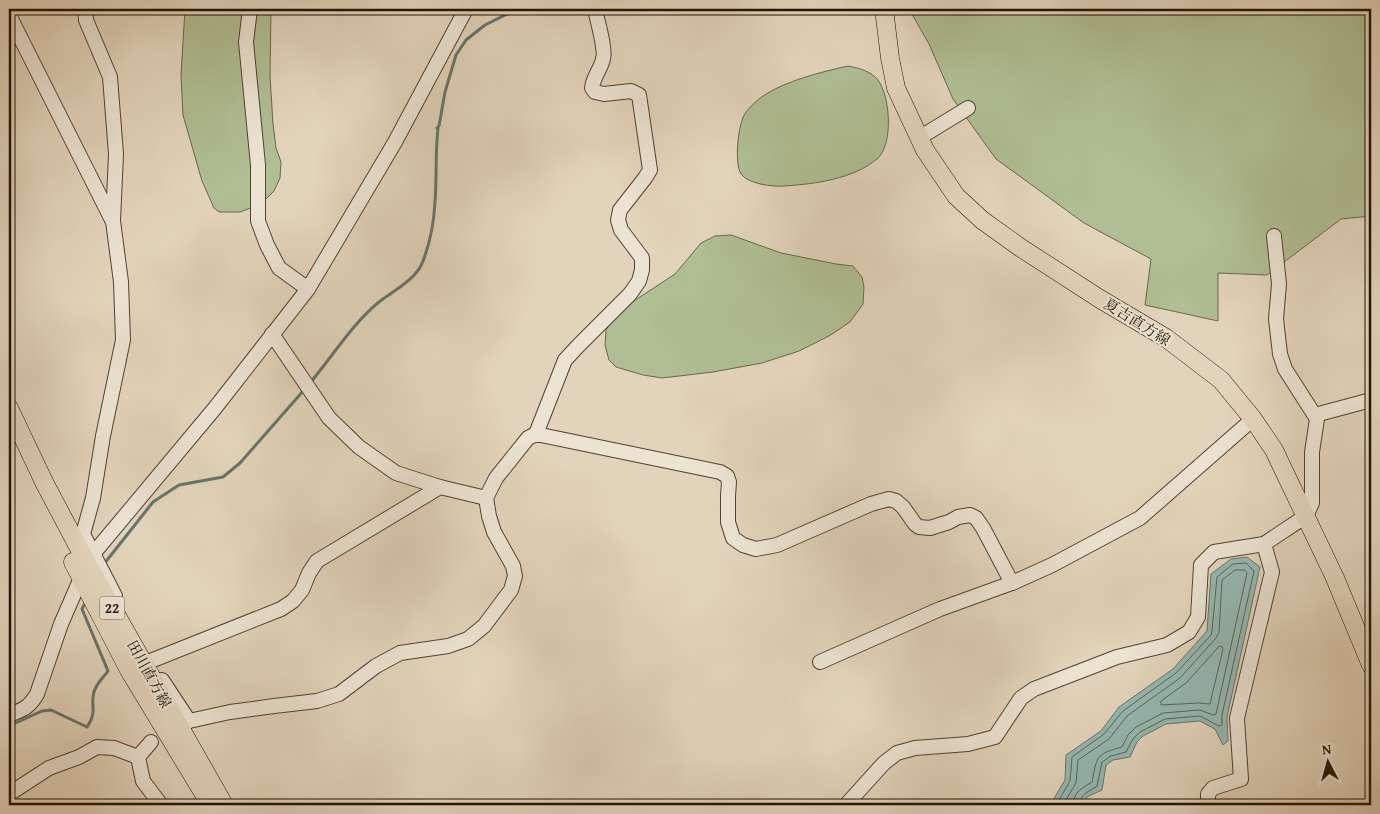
<svg xmlns="http://www.w3.org/2000/svg" width="1380" height="814" font-family="'Gentium Book Plus','Noto Serif JP',serif">
  <style>
    .green { fill: #afbe93; stroke: #68684c }
    .water { fill: #95b8b1; stroke: #66766c }
    .lines { fill: none; stroke-linecap: round; stroke-linejoin: round }
    .shore { stroke: #5a665b; stroke-width: 1 }
    .stream { stroke: #66766c; stroke-width: 3 }
    .minor-casing { stroke: #504332; stroke-width: 16 }
    .major-casing { stroke: #201305; stroke-width: 19 }
    .minor { stroke: #ece3d3; stroke-width: 14 }
    .major { stroke: #e2d4bb; stroke-width: 18 }
    .labels { text-anchor: middle; stroke-width: 4; stroke-linejoin: round; paint-order: stroke }
    .shield { fill: #ece3d3; stroke: #5d5143; stroke-width: 1 }
    .shield-label { font-size: 14px; font-weight: bold; fill: #201305 }
    .street-label { font-size: 15px; fill: #201305; stroke: #ece3d3 }
  </style>
  <rect width="100%" height="100%" fill="#e2d4bb"/>
  <filter id="stains"><feTurbulence type="fractalNoise" baseFrequency=".004" numOctaves="4"/><feColorMatrix values="0 0 0 0 .2 0 0 0 0 .09 0 0 0 0 .02 0 0 0 .5 -.17"/></filter>
  <radialGradient id="worn" r=".72"><stop offset=".6" stop-color="#630" stop-opacity="0"/><stop offset="1" stop-color="#630" stop-opacity=".3"/></radialGradient>
  <g class="green">
    <path d="M 185,9 L 271,9 L 270,76 L 273,124 L 276,148 L 281,162 L 280,178 L 274,191 L 261,204 L 240,212 L 219,212 L 214,208 L 202,181 L 183,115 L 181,75 Z"/>
    <path d="M 909,9 L 1371,9 L 1371,216 L 1341,219 L 1267,275 L 1218,273 L 1218,321 L 1145,305 L 1151,259 L 1084,223 L 996,159 L 953,99 L 929,44 Z"/>
    <path d="M 848,66 C 858,68 871,71 878,80 C 890,96 894,144 877,159 C 853,179 815,184 784,186 C 773,187 748,184 741,174 C 734,163 738,122 746,112 C 750,107 757,100 763,96 C 785,81 821,72 848,66 Z"/>
    <path d="M 731,235 L 781,253 L 836,264 L 853,266 L 862,277 L 864,287 L 863,304 L 850,322 L 829,336 L 799,351 L 762,363 L 713,372 L 662,378 L 643,375 L 616,367 L 609,360 L 605,345 L 606,330 L 617,312 L 675,274 L 701,243 L 715,236 Z"/>
  </g>
  <path class="water" d="M 1247,557 L 1260,567 L 1227,717 L 1228,741 L 1223,745 L 1215,729 L 1200,721 L 1166,724 L 1143,736 L 1137,742 L 1130,757 L 1113,760 L 1106,765 L 1102,790 L 1087,797 L 1083,805 L 1050,805 L 1065,780 L 1066,755 L 1101,731 L 1119,707 L 1173,669 L 1207,631 L 1211,574 L 1231,559 Z"/>
  <g class="lines">
    <g class="shore">
      <path d="M 1220,646 L 1222,647 L 1223,649 L 1210,704 L 1199,703 L 1161,705 L 1161,701 L 1186,683 Z"/>
      <path d="M 1056,805 L 1070,781 L 1072,757 L 1104,734 L 1123,711 L 1176,673 L 1211,635 L 1212,631 L 1217,577 L 1233,564 L 1246,563 L 1254,571 L 1222,715 L 1222,725 L 1219,726 L 1200,716 L 1165,719 L 1140,732 L 1133,739 L 1126,752 L 1111,756 L 1102,762 L 1097,786 C 1089,792 1081,793 1079,805"/>
      <path d="M 1063,805 L 1076,783 L 1078,760 L 1109,739 L 1127,716 L 1180,678 L 1216,638 L 1219,632 L 1222,580 L 1235,570 L 1245,570 L 1247,573 L 1216,714 L 1213,715 L 1200,710 L 1163,713 L 1136,727 L 1128,735 L 1122,747 C 1096,754 1097,756 1092,782 C 1081,789 1074,791 1073,805"/>
    </g>
    <g class="stream">
      <path d="M 310,383 C 332,357 352,324 379,302 C 393,291 417,279 423,261 C 430,243 434,221 435,202 C 437,178 435,153 438,129 L 437,128 L 439,126 L 445,92 L 456,55 L 466,40 L 485,25 L 517,9"/>
      <path d="M 104,564 L 153,502 L 179,485 L 223,477 L 240,463 L 304,390"/>
      <path d="M 9,726 L 42,711 L 51,710 L 87,727 C 98,712 90,705 94,692 C 96,684 103,678 108,671 L 82,609 L 86,601"/>
    </g>
    <g class="minor-casing">
      <g id="minor">
        <path d="M 85,9 L 86,20 L 110,77 L 116,154 L 113,221 L 121,282 L 123,340 L 103,436 L 93,498 L 83,534 L 115,596"/>
        <path d="M 250,9 L 246,42 L 258,165 L 258,221 L 267,245 L 279,268 L 308,289"/>
        <path d="M 9,15 L 112,220"/>
        <path d="M 919,138 L 968,108"/>
        <path d="M 272,334 L 329,418 L 359,447 L 396,473 L 440,487 L 486,498"/>
        <path d="M 1315,415 L 1371,400"/>
        <path d="M 536,434 L 565,360 L 579,345 L 630,294 L 639,281 L 642,270 L 642,258 L 621,230 L 618,220 L 620,210 L 645,178 L 650,170 L 639,95 L 631,91 L 604,94 L 595,92 L 592,88 C 593,77 601,69 603,59 C 606,49 597,20 595,9"/>
        <path d="M 93,554 L 215,408 L 308,289 L 395,142 L 466,9"/>
        <path d="M 148,662 L 281,609 L 293,601 L 302,590 L 309,573 L 317,561 L 440,487"/>
        <path d="M 820,662 L 940,609 L 1012,583 L 1052,565 L 1140,518 L 1253,419"/>
        <path d="M 162,680 L 189,721"/>
        <path d="M 9,715 C 22,710 29,708 37,694 L 61,624 L 81,578"/>
        <path d="M 182,725 L 189,721 L 230,712 L 274,706 L 317,701 L 339,694 L 376,666 L 400,653 L 448,646 L 468,639 L 484,626 L 511,590 L 515,576 L 513,566 L 494,532 L 489,516 L 486,498 L 496,478 L 528,438 L 536,434 L 720,472 L 727,476 L 729,482 L 728,496 L 728,522 L 733,538 L 743,545 L 756,549 L 777,545 L 871,504 L 889,499 L 896,501 L 903,507 L 915,524 L 919,527 L 930,528 L 949,522 L 958,517 L 970,515 L 976,518 L 983,528 L 1012,583"/>
        <path d="M 138,757 L 143,781 L 161,805"/>
        <path d="M 9,794 L 49,768 L 79,757 L 97,747 L 114,748 L 138,757 L 151,742"/>
        <path d="M 846,805 L 884,763 L 897,753 L 915,748 L 968,744 L 995,737 L 1021,698 L 1034,689 L 1117,657 L 1167,645 L 1189,632 L 1198,617 L 1201,565 L 1214,552 L 1264,544 L 1306,516 L 1312,503 L 1312,452 L 1317,419 L 1285,369 L 1280,354 L 1276,319 L 1279,284 L 1274,236"/>
        <path d="M 1208,805 L 1208,794 L 1213,788 L 1241,779 L 1237,718 L 1272,572 L 1264,544"/>
      </g>
    </g>
    <g class="major-casing">
      <g id="major">
        <path d="M 884,9 L 890,58 L 896,88 L 925,150 L 956,196 L 982,220 L 1021,248 L 1100,299 L 1166,338 L 1221,380 L 1253,419 L 1274,450 L 1335,578 L 1371,665"/>
        <path d="M 9,408 L 45,484 L 89,567 L 224,805"/>
        <path d="M 73,562 L 129,670 L 204,794"/>
      </g>
    </g>
    <use href="#minor" class="minor"/>
    <use href="#major" class="major"/>
  </g>
  <g class="labels">
    <rect class="shield" x="99.5" y="596.5" width="25" height="23" rx="4"/>
    <g class="shield-label">
      <text x="112" y="613">22</text>
    </g>
    <g class="street-label">
      <text transform="translate(1137 322) rotate(32)" y="5">夏吉直方線</text>
      <text transform="translate(149 674) rotate(61)" y="5">田川直方線</text>
    </g>
  </g>
  <rect width="1380" height="814" fill="none" stroke="#e2d4bb" stroke-width="30"/>
  <rect x="10" y="10" width="1360" height="794" fill="none" stroke="#201305" stroke-width="2.5"/>
  <rect x="15" y="15" width="1350" height="784" fill="none" stroke="#201305"/>
  <g transform="translate(1328 762) rotate(354)" stroke="#ece3d3" stroke-width="4" paint-order="stroke">
  <path d="M0-4L9 19L0 12L-9 19Z" fill="#201305"/>
  <text y="-8" font-size="14" font-weight="bold" text-anchor="middle" fill="#201305">N</text>
  </g>
  <rect width="100%" height="100%" filter="url(#stains)"/>
  <rect width="100%" height="100%" fill="url(#worn)"/>
</svg>
